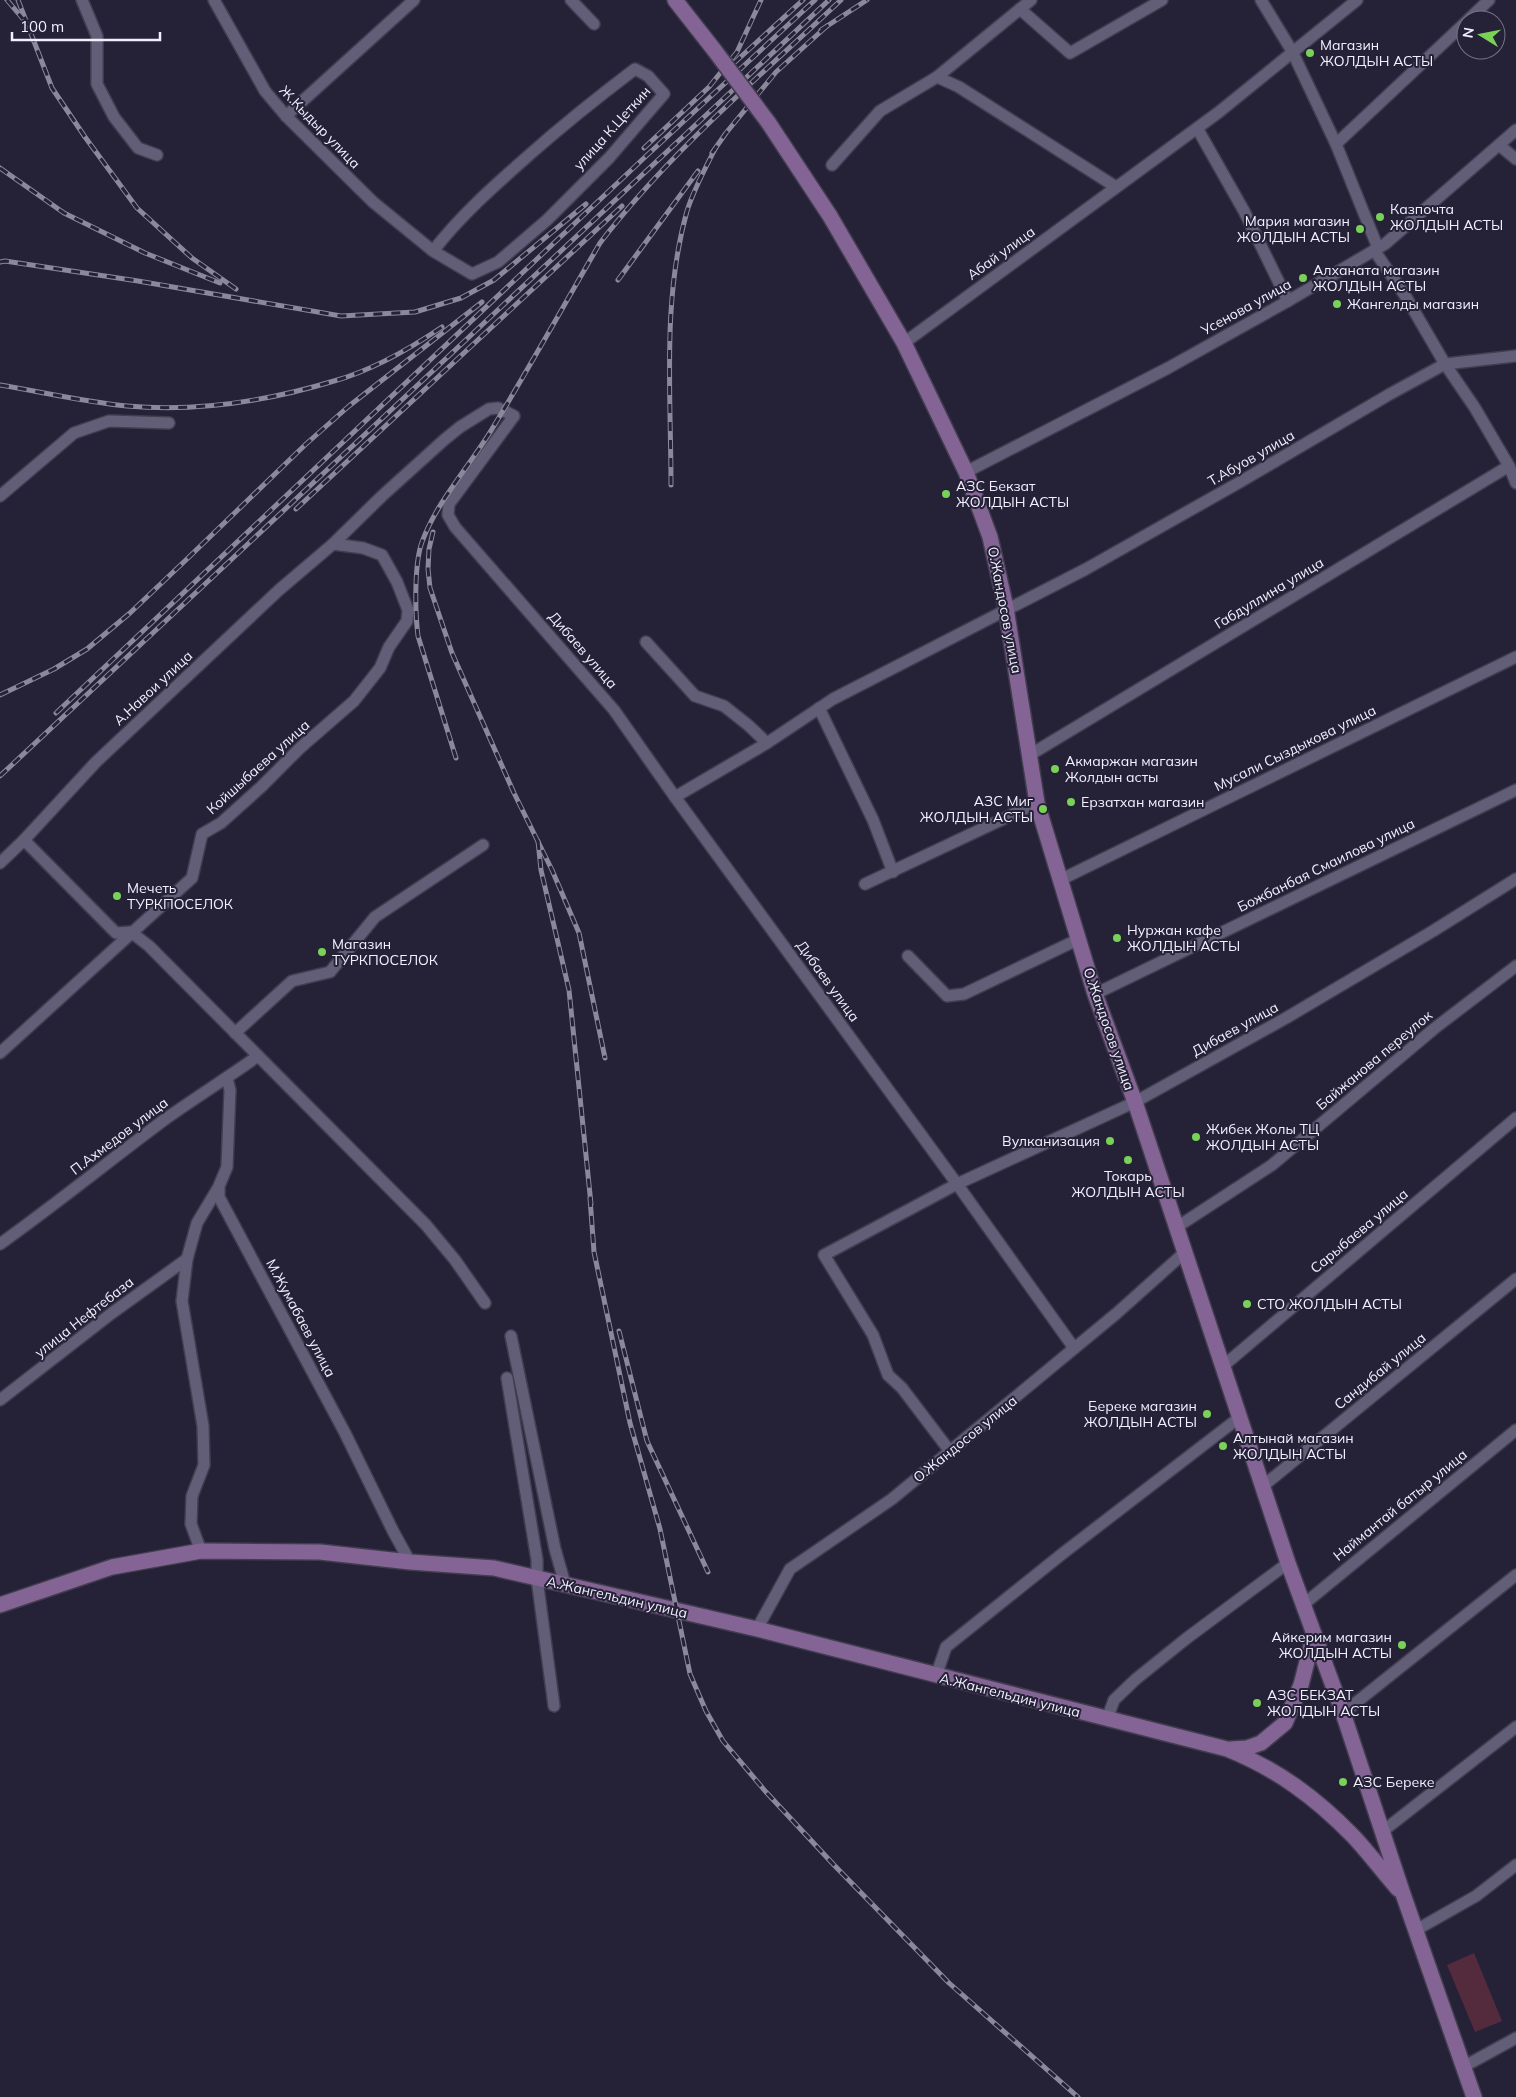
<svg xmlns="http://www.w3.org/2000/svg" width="1516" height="2097" font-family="Mulish,sans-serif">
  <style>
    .green { fill: #542b3c }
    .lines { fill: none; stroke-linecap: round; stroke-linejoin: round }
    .street-casing { stroke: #413d4f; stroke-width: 14 }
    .secondary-casing { stroke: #413d4f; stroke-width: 18 }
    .street { stroke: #625e77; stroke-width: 11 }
    .secondary { stroke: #836494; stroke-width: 15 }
    .rail-casing { stroke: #8b889b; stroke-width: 5 }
    .rail { stroke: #252137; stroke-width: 3; stroke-dasharray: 9; stroke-linecap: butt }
    .secondary-bridge-casing { stroke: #413d4f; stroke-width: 18; stroke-linecap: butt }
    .secondary-bridge { stroke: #836494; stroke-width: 15 }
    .poi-dot { fill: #7ad157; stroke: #252137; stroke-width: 2 }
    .labels { text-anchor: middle; stroke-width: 4; stroke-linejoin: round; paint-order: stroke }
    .poi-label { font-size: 14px; fill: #f2f0ff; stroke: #252137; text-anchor: start }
    .street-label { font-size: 14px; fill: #f2f0ff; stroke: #252137 }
  </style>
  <rect width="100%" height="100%" fill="#252137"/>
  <path class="green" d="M 1474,1953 L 1502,2021 L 1475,2032 L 1447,1965 Z"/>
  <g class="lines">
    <g class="street-casing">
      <g id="street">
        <path d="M 82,0 L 97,36 L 97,84 L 114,117 L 138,148 L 157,155"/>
        <path d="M 214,0 L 265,91 L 286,116 L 373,202 L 433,251 L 472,274 L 498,262 L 547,220 L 609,158 L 664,94 L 648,76 L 635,69 C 598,97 563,125 528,156 C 494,186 461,215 433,251"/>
        <path d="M 571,0 L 594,24"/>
        <path d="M 1261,0 L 1292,51 L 1336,144 L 1378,248"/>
        <path d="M 1020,9 L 1070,53 L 1162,0"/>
        <path d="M 1468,20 L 1489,0"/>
        <path d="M 937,77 L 959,87 L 1116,187"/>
        <path d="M 286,116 L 414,0"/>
        <path d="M 1197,128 L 1244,211 L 1288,301"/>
        <path d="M 1336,144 L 1466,22"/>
        <path d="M 1499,145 L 1516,159"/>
        <path d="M 832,165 L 880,111 L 937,77 L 1031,0"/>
        <path d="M 1374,250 L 1406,297 L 1445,364 L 1475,408 L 1509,466"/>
        <path d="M 904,343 L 1219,112 L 1357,0"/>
        <path d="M 966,472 L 1168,368 L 1288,301 L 1385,244 L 1516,130"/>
        <path d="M 0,496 L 74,433 L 109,421 L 169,423"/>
        <path d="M 646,642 L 695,696 L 724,706 L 748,725 L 767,743"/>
        <path d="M 819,708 L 873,820 L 893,872"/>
        <path d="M 1028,756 L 1509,466 L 1516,483"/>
        <path d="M 675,797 L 767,743 L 833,699 L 1086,569 L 1240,482 L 1390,394 L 1445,364 L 1516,356"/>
        <path d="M 24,840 L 116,933 L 131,932 L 149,946 L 426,1225 L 455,1260 L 485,1303"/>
        <path d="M 0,863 L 24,840 L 96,762 L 279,590 L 333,544 L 382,496 L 444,440 L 460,427 L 489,409 L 498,408 L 514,416 L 449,504 L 448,515 L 455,527 L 614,710 L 675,797 L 957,1184 L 1074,1348"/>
        <path d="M 1060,880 L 1516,657"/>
        <path d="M 865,884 L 1037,803"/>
        <path d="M 908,956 L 947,996 L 964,994 L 1079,939"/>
        <path d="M 1095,994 L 1516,790"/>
        <path d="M 235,1033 L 292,981 L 330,972 L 375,917 L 483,845"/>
        <path d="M 0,1053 L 192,878 L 202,834 L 221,823 L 261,787 L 300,748 L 354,701 L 380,668 L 389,647 L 407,621 L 408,610 L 397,582 L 382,555 L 363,548 L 333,544"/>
        <path d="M 227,1078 L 230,1090 L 227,1167 L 219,1186 L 219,1197 L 345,1433 L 393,1531 L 410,1562"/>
        <path d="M 1177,1227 L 1272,1165 L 1435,1028 L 1516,966"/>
        <path d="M 0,1244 C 56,1204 109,1161 164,1120 C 195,1098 227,1078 258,1056"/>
        <path d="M 511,1336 L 555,1549 L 565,1584"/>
        <path d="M 1222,1367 L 1516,1118"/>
        <path d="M 507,1378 L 537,1560 L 537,1579 L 554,1706"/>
        <path d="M 0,1400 L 112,1313 L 187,1259"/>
        <path d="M 949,1450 L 902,1388 L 888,1375 L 873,1335 L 824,1255 L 957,1184 L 1135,1102 L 1286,1018 L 1433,931 L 1516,879"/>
        <path d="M 1263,1486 L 1516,1279"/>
        <path d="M 201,1551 L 191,1524 L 192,1496 L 204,1465 L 203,1426 L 182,1301 L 187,1259 L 197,1223 L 218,1188"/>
        <path d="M 1304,1604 L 1516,1430"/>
        <path d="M 757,1629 L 790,1569 L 892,1499 L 1117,1313 L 1184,1253"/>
        <path d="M 936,1676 L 946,1647 L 1062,1554 L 1240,1417"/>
        <path d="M 1343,1713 L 1516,1575"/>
        <path d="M 1107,1719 L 1114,1700 L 1136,1679 L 1187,1638 L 1288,1563"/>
        <path d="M 1383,1831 L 1516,1727"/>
        <path d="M 1416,1930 L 1476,1896 L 1516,1865"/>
        <path d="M 1463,2067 L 1516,2038"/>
      </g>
    </g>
    <g class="secondary-casing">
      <g id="secondary">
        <path d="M 675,0 L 715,51"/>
        <path d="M 768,122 L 830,216 L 904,343 L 966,472 L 990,537 L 1006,608 L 1037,803 L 1095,994 L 1135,1102 L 1288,1563 L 1343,1713 L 1403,1894 L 1474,2097"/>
        <path d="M 0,1605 L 112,1567 L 201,1551 L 320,1552 L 410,1562 L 494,1568 L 757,1629 L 1227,1749 C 1277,1769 1316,1798 1353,1836 C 1369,1853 1383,1872 1398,1889"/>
        <path d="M 1231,1749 L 1247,1748 L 1261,1743 L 1285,1723 L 1301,1685 L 1314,1634"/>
      </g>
    </g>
    <use href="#street" class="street"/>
    <use href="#secondary" class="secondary"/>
    <g class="rail-casing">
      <g id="rail">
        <path d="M 7,0 L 23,19"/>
        <path d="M 18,0 L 52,88 L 85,137 L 137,208 L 192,258 L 236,289"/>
        <path d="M 821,30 L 867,0"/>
        <path d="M 734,63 L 803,0"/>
        <path d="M 644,148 L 709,87 L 737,52 L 761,0"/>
        <path d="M 712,153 L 726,133 L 776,72 L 827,26"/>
        <path d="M 0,168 L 64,213 L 145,253 L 220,283"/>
        <path d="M 0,262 L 5,261 L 138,281 L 341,316 L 415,312 L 461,298 L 494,280 L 586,204"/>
        <path d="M 618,280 L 698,171"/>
        <path d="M 0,385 C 42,392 85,402 127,406 C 196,412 268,401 334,381 C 370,371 411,348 442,327"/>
        <path d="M 671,485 C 671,393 662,300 687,211 C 694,189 705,169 715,149"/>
        <path d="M 296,509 L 622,206"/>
        <path d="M 433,532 L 429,549 L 428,569 L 430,588 L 452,653 L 514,793 L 552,870 L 579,933 L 605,1058"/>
        <path d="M 0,695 L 54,669 L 87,649 L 130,613 L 188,558 L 306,444 L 349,406 L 482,302"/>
        <path d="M 56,713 L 644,158 L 815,0"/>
        <path d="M 456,758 L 418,636 C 415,612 414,564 422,542 C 437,501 469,467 492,429 C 529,368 564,305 600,243 C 670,152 758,78 841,0"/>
        <path d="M 0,776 L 829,0"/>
        <path d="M 538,841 L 541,870 L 569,990 L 591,1204"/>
        <path d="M 590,1198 L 594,1252 L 630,1423 L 660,1529 L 690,1674 L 706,1711 L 723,1741 L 766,1792 L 834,1865 L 949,1983 L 1078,2097"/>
        <path d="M 619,1331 L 647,1441 L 708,1572"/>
      </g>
    </g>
    <use href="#rail" class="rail"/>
    <g class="secondary-bridge-casing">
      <path id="secondary-bridge" d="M 715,51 L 768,122"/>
    </g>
    <use href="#secondary-bridge" class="secondary-bridge"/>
  </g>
  <g class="poi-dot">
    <circle cx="1310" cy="53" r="5"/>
    <circle cx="1380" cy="217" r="5"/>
    <circle cx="1360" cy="229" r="5"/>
    <circle cx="1303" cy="278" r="5"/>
    <circle cx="1337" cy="304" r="5"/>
    <circle cx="946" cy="494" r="5"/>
    <circle cx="1055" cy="769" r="5"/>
    <circle cx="1071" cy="802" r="5"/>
    <circle cx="1043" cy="809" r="5"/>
    <circle cx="117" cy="896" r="5"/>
    <circle cx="1117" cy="938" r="5"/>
    <circle cx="322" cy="952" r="5"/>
    <circle cx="1196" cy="1137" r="5"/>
    <circle cx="1110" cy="1141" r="5"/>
    <circle cx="1128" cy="1160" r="5"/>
    <circle cx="1247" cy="1304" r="5"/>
    <circle cx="1207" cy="1414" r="5"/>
    <circle cx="1223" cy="1446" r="5"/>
    <circle cx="1402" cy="1645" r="5"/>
    <circle cx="1257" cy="1703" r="5"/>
    <circle cx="1343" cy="1782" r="5"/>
  </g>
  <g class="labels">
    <g class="poi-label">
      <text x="1320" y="50">Магазин<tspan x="1320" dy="16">ЖОЛДЫН АСТЫ</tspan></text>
      <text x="1390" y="214">Казпочта<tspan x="1390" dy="16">ЖОЛДЫН АСТЫ</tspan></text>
      <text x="1350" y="226" text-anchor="end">Мария магазин<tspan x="1350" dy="16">ЖОЛДЫН АСТЫ</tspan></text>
      <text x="1313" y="275">Алханата магазин<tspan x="1313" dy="16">ЖОЛДЫН АСТЫ</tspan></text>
      <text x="1347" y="309">Жангелды магазин</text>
      <text x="956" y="491">АЗС Бекзат<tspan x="956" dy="16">ЖОЛДЫН АСТЫ</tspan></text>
      <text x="1065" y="766">Акмаржан магазин<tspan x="1065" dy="16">Жолдын асты</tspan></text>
      <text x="1033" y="806" text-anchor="end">АЗС Миг<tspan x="1033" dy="16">ЖОЛДЫН АСТЫ</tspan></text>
      <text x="1081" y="807">Ерзатхан магазин</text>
      <text x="127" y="893">Мечеть<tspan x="127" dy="16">ТУРКПОСЕЛОК</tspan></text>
      <text x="1127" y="935">Нуржан кафе<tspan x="1127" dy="16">ЖОЛДЫН АСТЫ</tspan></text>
      <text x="332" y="949">Магазин<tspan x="332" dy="16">ТУРКПОСЕЛОК</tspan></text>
      <text x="1206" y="1134">Жибек Жолы ТЦ<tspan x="1206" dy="16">ЖОЛДЫН АСТЫ</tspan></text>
      <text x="1100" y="1146" text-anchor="end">Вулканизация</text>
      <text x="1128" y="1181" text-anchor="middle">Токарь<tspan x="1128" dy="16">ЖОЛДЫН АСТЫ</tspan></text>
      <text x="1257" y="1309">СТО ЖОЛДЫН АСТЫ</text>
      <text x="1197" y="1411" text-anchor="end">Береке магазин<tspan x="1197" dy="16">ЖОЛДЫН АСТЫ</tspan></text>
      <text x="1233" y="1443">Алтынай магазин<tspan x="1233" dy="16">ЖОЛДЫН АСТЫ</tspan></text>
      <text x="1392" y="1642" text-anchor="end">Айкерим магазин<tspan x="1392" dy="16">ЖОЛДЫН АСТЫ</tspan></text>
      <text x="1267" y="1700">АЗС БЕКЗАТ<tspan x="1267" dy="16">ЖОЛДЫН АСТЫ</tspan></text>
      <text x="1353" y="1787">АЗС Береке</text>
    </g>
    <g class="street-label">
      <text transform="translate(320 127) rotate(46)" y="5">Ж.Кыдыр улица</text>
      <text transform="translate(612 128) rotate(-48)" y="5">улица К.Цеткин</text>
      <text transform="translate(1001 253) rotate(-36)" y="5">Абай улица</text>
      <text transform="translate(1246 307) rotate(-29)" y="5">Усенова улица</text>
      <text transform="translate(1251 458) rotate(-30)" y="5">Т.Абуов улица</text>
      <text transform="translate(1269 593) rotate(-31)" y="5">Габдуллина улица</text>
      <text transform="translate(1005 610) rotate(79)" y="5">О.Жандосов улица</text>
      <text transform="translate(583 650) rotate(49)" y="5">Дибаев улица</text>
      <text transform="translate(153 688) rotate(-43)" y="5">А.Навои улица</text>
      <text transform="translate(1295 748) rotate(-26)" y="5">Мусали Сыздыкова улица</text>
      <text transform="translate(258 767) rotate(-42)" y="5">Койшыбаева улица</text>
      <text transform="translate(1326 865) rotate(-26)" y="5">Божбанбая Смаилова улица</text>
      <text transform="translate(828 981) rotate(54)" y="5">Дибаев улица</text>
      <text transform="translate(1109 1029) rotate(71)" y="5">О.Жандосов улица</text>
      <text transform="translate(1235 1029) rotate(-29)" y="5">Дибаев улица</text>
      <text transform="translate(1374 1060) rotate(-40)" y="5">Байжанова переулок</text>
      <text transform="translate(119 1136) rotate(-37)" y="5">П.Ахмедов улица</text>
      <text transform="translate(1359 1231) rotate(-40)" y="5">Сарыбаева улица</text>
      <text transform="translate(84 1317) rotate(-38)" y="5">улица Нефтебаза</text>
      <text transform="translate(301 1318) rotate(62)" y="5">М.Жумабаев улица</text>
      <text transform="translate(1380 1371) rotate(-39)" y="5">Сандибай улица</text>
      <text transform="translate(965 1439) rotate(-39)" y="5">О.Жандосов улица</text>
      <text transform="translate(1400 1505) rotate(-39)" y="5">Наймантай батыр улица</text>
      <text transform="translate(617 1597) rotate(13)" y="5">А.Жангельдин улица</text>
      <text transform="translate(1010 1695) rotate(14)" y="5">А.Жангельдин улица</text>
    </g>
  </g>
  <g transform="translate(1481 35) rotate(280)"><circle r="24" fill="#252137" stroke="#777487"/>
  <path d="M0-4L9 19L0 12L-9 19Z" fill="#7ad157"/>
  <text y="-8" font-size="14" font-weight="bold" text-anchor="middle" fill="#f2f0ff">N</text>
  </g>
  <path d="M12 32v8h148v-8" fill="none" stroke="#f2f0ff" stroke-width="2.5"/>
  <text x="20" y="32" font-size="15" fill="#f2f0ff" stroke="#252137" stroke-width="4" paint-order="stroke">100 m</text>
</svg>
